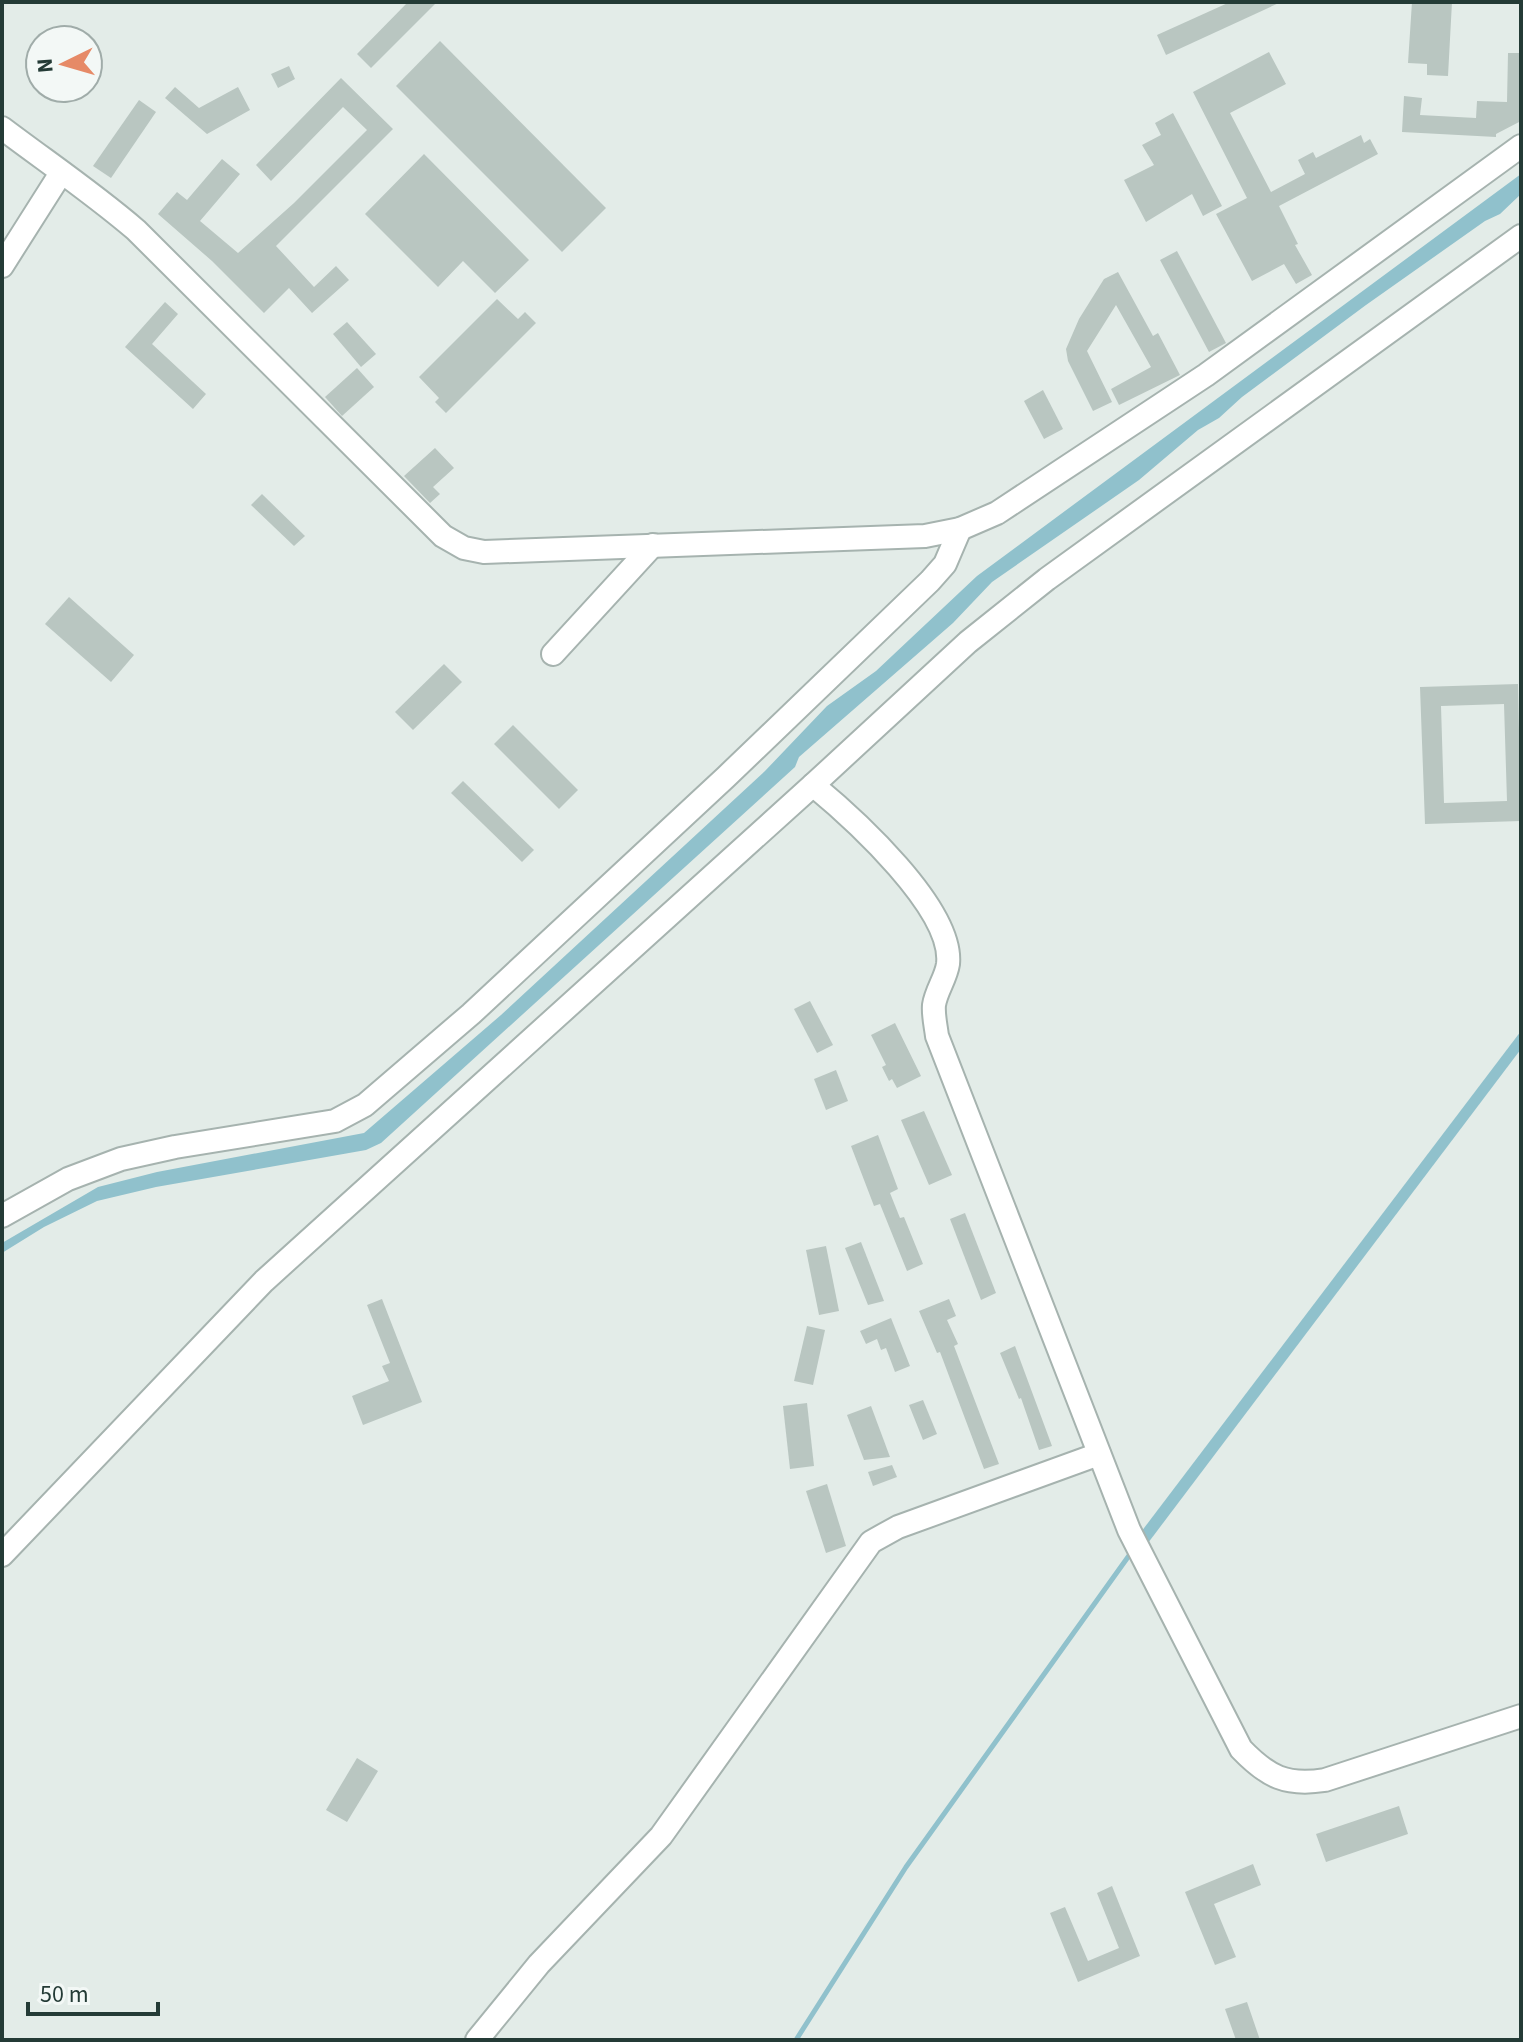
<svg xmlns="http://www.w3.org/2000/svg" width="1523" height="2042" font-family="'Source Sans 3',sans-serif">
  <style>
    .water { fill: #90c1cc }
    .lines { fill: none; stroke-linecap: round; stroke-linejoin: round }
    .stream { stroke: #90c1cc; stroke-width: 5 }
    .building { fill: #b9c6c1; fill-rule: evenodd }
    .minor-casing { stroke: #a6b3af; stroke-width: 26 }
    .minor { stroke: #fff; stroke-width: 22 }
  </style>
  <rect width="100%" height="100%" fill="#e3ece8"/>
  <g class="water">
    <path d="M 1521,174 L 1521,194 L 1500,214 L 1485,221 L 1366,305 L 1242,397 L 1219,418 L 1198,430 L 1139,480 L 992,582 L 953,623 L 799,757 L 795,767 L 381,1143 L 366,1150 L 156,1187 L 97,1201 L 44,1227 L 2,1253 L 2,1243 L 98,1187 L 157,1172 L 364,1133 L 501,1015 L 765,771 L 827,706 L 876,671 L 977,576 Z"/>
    <path d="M 1521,1031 L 1521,1049 L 1148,1543 L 1138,1536 Z"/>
  </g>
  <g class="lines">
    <path class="stream" d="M 796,2040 L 906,1867 L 1133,1550"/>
  </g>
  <g class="building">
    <path d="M 408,2 L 437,2 L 371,68 L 357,54 Z"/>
    <path d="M 1230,2 L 1281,2 L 1166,55 L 1157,35 Z"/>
    <path d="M 1412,2 L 1452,2 L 1448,76 L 1427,75 L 1427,64 L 1408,63 Z"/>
    <path d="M 440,41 L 606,208 L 562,252 L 396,86 Z"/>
    <path d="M 1269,52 L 1286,84 L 1230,113 L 1271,192 L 1305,174 L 1298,160 L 1313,152 L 1316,158 L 1361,135 L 1364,143 L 1370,139 L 1378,154 L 1279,206 L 1298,244 L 1295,245 L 1312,275 L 1296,284 L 1284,264 L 1252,281 L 1216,214 L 1247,198 L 1193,92 Z"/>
    <path d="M 1508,53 L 1521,53 L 1521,121 L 1496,134 L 1496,137 L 1402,132 L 1404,96 L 1422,98 L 1420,115 L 1476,118 L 1477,101 L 1507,102 Z"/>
    <path d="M 289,66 L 295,79 L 278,88 L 271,74 Z"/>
    <path d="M 341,78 L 393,129 L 276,246 L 314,287 L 336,266 L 349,280 L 312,313 L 289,288 L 264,313 L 212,261 L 158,214 L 177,192 L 187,200 L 222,159 L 240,174 L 200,221 L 238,253 L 294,203 L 367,130 L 343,107 L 271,181 L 256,165 Z"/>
    <path d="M 175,87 L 199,108 L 238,87 L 250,110 L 207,134 L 165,98 Z"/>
    <path d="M 139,100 L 156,112 L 111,178 L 93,166 Z"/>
    <path d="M 1173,113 L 1222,206 L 1203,216 L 1192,194 L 1146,222 L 1124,180 L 1154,165 L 1142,145 L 1161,135 L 1155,123 Z"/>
    <path d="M 424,154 L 529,260 L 495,293 L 463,261 L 438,287 L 365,214 Z"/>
    <path d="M 1177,251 L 1226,343 L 1209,352 L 1160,260 Z"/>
    <path d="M 1118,272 L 1153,336 L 1158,333 L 1180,375 L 1119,405 L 1111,389 L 1151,367 L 1116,305 L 1087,351 L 1112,402 L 1093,411 L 1068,361 L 1066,349 L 1079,319 L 1104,279 Z"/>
    <path d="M 497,299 L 518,319 L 525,312 L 536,323 L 446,413 L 435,402 L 439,398 L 419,377 Z"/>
    <path d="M 165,302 L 178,314 L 152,344 L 206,394 L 193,409 L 125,347 Z"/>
    <path d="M 347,322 L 376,354 L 361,367 L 333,334 Z"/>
    <path d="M 357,368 L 374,387 L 342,416 L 325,397 Z"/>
    <path d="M 1043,390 L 1063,429 L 1044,439 L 1024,401 Z"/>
    <path d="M 435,448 L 454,468 L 433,487 L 440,494 L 430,503 L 404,476 Z"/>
    <path d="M 262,494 L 305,536 L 294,546 L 251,505 Z"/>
    <path d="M 69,597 L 134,655 L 111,682 L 45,624 Z"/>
    <path d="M 444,664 L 462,682 L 413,730 L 395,712 Z"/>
    <path d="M 1518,684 L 1521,821 L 1425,824 L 1420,687 ZM 1504,704 L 1507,801 L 1444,803 L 1441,706 Z"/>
    <path d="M 513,725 L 578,790 L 559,809 L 494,744 Z"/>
    <path d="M 463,781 L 534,850 L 522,862 L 451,793 Z"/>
    <path d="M 810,1001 L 833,1045 L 817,1053 L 794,1009 Z"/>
    <path d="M 895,1023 L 921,1076 L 897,1088 L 892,1079 L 889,1081 L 882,1067 L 886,1065 L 871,1035 Z"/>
    <path d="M 836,1070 L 848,1101 L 826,1110 L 814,1079 Z"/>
    <path d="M 924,1111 L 952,1175 L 929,1185 L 901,1120 Z"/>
    <path d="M 878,1135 L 898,1189 L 890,1193 L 900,1218 L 904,1217 L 923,1264 L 907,1271 L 880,1204 L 874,1206 L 851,1146 Z"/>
    <path d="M 965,1213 L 996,1293 L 981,1300 L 950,1219 Z"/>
    <path d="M 861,1242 L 884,1301 L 868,1305 L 845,1248 Z"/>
    <path d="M 826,1246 L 839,1311 L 819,1315 L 806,1250 Z"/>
    <path d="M 382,1299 L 422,1402 L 363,1425 L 352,1396 L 389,1381 L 382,1366 L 390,1363 L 367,1305 Z"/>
    <path d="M 949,1299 L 956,1316 L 947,1320 L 958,1344 L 954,1346 L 999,1464 L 984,1469 L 940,1352 L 937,1353 L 919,1311 Z"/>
    <path d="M 891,1318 L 910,1366 L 895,1372 L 886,1348 L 881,1350 L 877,1339 L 866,1344 L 860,1331 Z"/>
    <path d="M 807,1326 L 825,1330 L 813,1385 L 794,1381 Z"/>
    <path d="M 1015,1346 L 1052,1446 L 1039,1450 L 1021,1398 L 1019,1399 L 1000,1353 Z"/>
    <path d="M 923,1400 L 937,1434 L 923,1440 L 909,1405 Z"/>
    <path d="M 807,1403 L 814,1466 L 790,1469 L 783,1406 Z"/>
    <path d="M 871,1406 L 890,1457 L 864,1460 L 847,1415 Z"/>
    <path d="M 892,1465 L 897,1477 L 873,1486 L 868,1472 Z"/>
    <path d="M 827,1484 L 846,1546 L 826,1553 L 806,1491 Z"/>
    <path d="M 357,1758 L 378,1771 L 347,1822 L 326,1810 Z"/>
    <path d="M 1399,1806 L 1408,1834 L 1326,1862 L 1316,1834 Z"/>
    <path d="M 1253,1864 L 1261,1885 L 1214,1904 L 1236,1957 L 1215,1965 L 1185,1892 Z"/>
    <path d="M 1112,1886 L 1140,1956 L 1078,1982 L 1050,1913 L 1065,1907 L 1088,1961 L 1119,1948 L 1097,1893 Z"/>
    <path d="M 1247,2002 L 1260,2040 L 1236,2040 L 1225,2009 Z"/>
  </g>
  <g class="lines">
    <g class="minor-casing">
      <g id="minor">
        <path d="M 2,128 C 47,162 93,193 136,230 L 443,536 L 464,548 L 484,552 L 925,536 L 960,529 L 997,513 L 1206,375 L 1521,146"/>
        <path d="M 2,266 L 61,173"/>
        <path d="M 553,654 L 653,545"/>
        <path d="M 813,785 C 853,818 954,909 948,964 C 946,978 936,991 934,1005 C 933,1015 936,1027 937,1036 L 1129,1530 L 1241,1749 C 1268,1777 1286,1786 1325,1780 L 1521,1716"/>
        <path d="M 2,1216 L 68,1179 L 121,1159 L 175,1147 L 335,1121 L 365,1105 L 471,1014 L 726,777 L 930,581 L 945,564 L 960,529"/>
        <path d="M 2,1555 L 264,1281 L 813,785 L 968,642 L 1047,579 L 1521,236"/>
        <path d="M 477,2040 L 539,1964 L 661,1836 L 871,1542 L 898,1527 L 1099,1454"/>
      </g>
    </g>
    <use href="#minor" class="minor"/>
  </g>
  <rect width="1523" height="2042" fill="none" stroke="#243b36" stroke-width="8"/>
  <g transform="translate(64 64) rotate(265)"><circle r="38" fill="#f3f8f6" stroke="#a0aca9" stroke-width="2"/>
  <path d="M0-6L14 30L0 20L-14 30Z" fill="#e68a67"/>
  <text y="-12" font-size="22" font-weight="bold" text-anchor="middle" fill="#243b36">N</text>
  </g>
  <path d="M28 2002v12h130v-12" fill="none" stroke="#243b36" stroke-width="4"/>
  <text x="40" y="2002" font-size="24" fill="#243b36" stroke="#f3f8f6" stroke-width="6" paint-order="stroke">50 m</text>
</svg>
